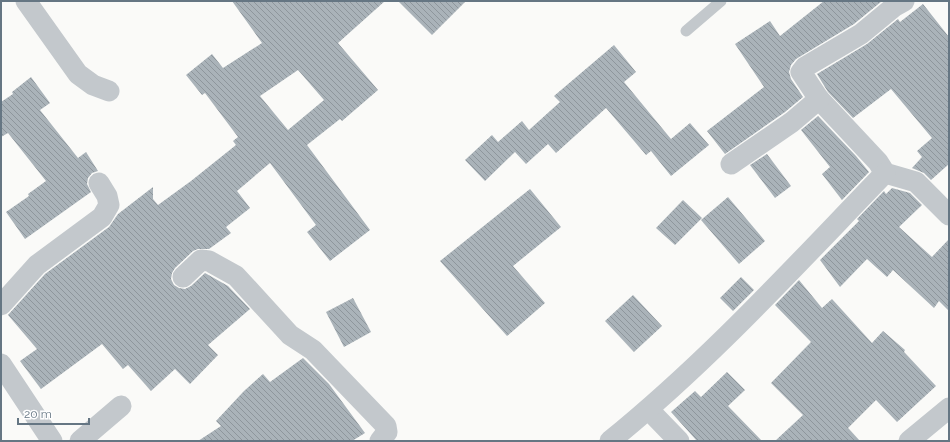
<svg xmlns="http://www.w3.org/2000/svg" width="950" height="442" font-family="Raleway,sans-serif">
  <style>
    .building { fill: url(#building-back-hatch); fill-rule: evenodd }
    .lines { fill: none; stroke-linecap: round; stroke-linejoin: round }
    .lane { stroke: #c3c8cc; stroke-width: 11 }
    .street { stroke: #c3c8cc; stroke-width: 21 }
  </style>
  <defs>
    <pattern id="building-back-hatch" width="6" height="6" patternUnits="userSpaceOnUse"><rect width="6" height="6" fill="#aab3b9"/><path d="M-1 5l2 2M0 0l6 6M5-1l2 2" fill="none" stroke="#8e969c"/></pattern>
  </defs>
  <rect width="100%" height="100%" fill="#fafaf8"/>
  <g class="building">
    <path d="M 232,1 L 385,1 L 338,43 L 378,90 L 342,121 L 340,119 L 307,145 L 370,230 L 330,261 L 307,232 L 316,225 L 270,163 L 237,191 L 250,208 L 226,227 L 231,233 L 209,249 L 198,249 L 193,251 L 175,268 L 172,273 L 171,279 L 174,285 L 179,288 L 185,289 L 191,286 L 205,273 L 228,286 L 250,309 L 208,345 L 218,355 L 190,384 L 175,369 L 151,391 L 128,365 L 123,369 L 102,344 L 41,389 L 20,361 L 37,349 L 8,315 L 45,274 L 109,227 L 118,214 L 153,187 L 153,199 L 158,205 L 191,181 L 236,145 L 233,141 L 238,137 L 205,93 L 202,95 L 186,75 L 212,54 L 223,68 L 262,43 ZM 298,70 L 324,100 L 288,130 L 260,96 Z"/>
    <path d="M 398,1 L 466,1 L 432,35 Z"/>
    <path d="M 824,1 L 882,1 L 854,24 L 796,59 L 791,65 L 789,72 L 791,79 L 803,97 L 785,112 L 725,154 L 707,131 L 764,87 L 735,44 L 770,21 L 780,36 Z"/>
    <path d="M 923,4 L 949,37 L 949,164 L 931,180 L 924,173 L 912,168 L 922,157 L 917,151 L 932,138 L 891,89 L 853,118 L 828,92 L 817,74 L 867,44 L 898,19 L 900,22 Z"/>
    <path d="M 614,45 L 636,72 L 624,82 L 671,139 L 690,123 L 709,145 L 671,176 L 651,151 L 646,155 L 606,108 L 556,153 L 548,144 L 526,164 L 515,152 L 485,181 L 465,160 L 492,135 L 498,142 L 522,121 L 529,130 L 560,102 L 554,96 Z"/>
    <path d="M 31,77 L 50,103 L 40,110 L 78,158 L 86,152 L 98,171 L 92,173 L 88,178 L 87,184 L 91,192 L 25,239 L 6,212 L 29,196 L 28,194 L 46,181 L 8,133 L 1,137 L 1,102 L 13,94 L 12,92 Z"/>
    <path d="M 818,116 L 856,156 L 869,172 L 842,200 L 822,174 L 830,167 L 801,130 Z"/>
    <path d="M 767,154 L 791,186 L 775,198 L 750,165 Z"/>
    <path d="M 892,188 L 910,193 L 922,205 L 899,227 L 932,257 L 949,239 L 949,311 L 939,301 L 934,308 L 893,270 L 887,277 L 867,259 L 840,287 L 820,260 L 859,221 L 857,219 L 884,191 L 886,194 Z"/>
    <path d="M 530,189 L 561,227 L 513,266 L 545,303 L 507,336 L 440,261 Z"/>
    <path d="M 728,197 L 765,241 L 739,264 L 701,220 Z"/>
    <path d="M 683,200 L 702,218 L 675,245 L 656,228 Z"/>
    <path d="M 741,277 L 754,290 L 733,311 L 720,298 Z"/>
    <path d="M 799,280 L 822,308 L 832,299 L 872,343 L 883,331 L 905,350 L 904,352 L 936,386 L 897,422 L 876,400 L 848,428 L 860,441 L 775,441 L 803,415 L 771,383 L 811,342 L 775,305 Z"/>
    <path d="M 633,295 L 662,326 L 634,352 L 605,321 Z"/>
    <path d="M 353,298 L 371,332 L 344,347 L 326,312 Z"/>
    <path d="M 303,358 L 329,384 L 365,433 L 352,441 L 198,441 L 221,426 L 216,421 L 244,391 L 263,374 L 270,382 Z"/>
    <path d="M 727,372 L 745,390 L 728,406 L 762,441 L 697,441 L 671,412 L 695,391 L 701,397 Z"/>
  </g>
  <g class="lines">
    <path class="lane" d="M 686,31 L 721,1"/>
    <g class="street">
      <path d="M 26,1 L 78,74 L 93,85 L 109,91"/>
      <path d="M 819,99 L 878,162 L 885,173 L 916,182 L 949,215"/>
      <path d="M 731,164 L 792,122 L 819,99 L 801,72 L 805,67 L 861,34 L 895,6 L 904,1"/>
      <path d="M 183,277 L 201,260 L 209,261 L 236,276 L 290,335 L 313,350 L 386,426 L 387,432 L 380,441"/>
      <path d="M 1,305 L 37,265 L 102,217 L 109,205 L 107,196 L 99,183"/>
      <path d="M 1,364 L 52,441"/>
      <path d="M 649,410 L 679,441"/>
      <path d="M 80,441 L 121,406"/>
      <path d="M 610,441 C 710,360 796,265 885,173"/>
      <path d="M 909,441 L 949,408"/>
    </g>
  </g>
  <rect width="950" height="442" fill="none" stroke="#657683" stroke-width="4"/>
  <path d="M18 418v6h71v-6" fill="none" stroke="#657683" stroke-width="2"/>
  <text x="24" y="418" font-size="12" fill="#657683" stroke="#ffffff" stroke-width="3" paint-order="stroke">20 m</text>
</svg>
